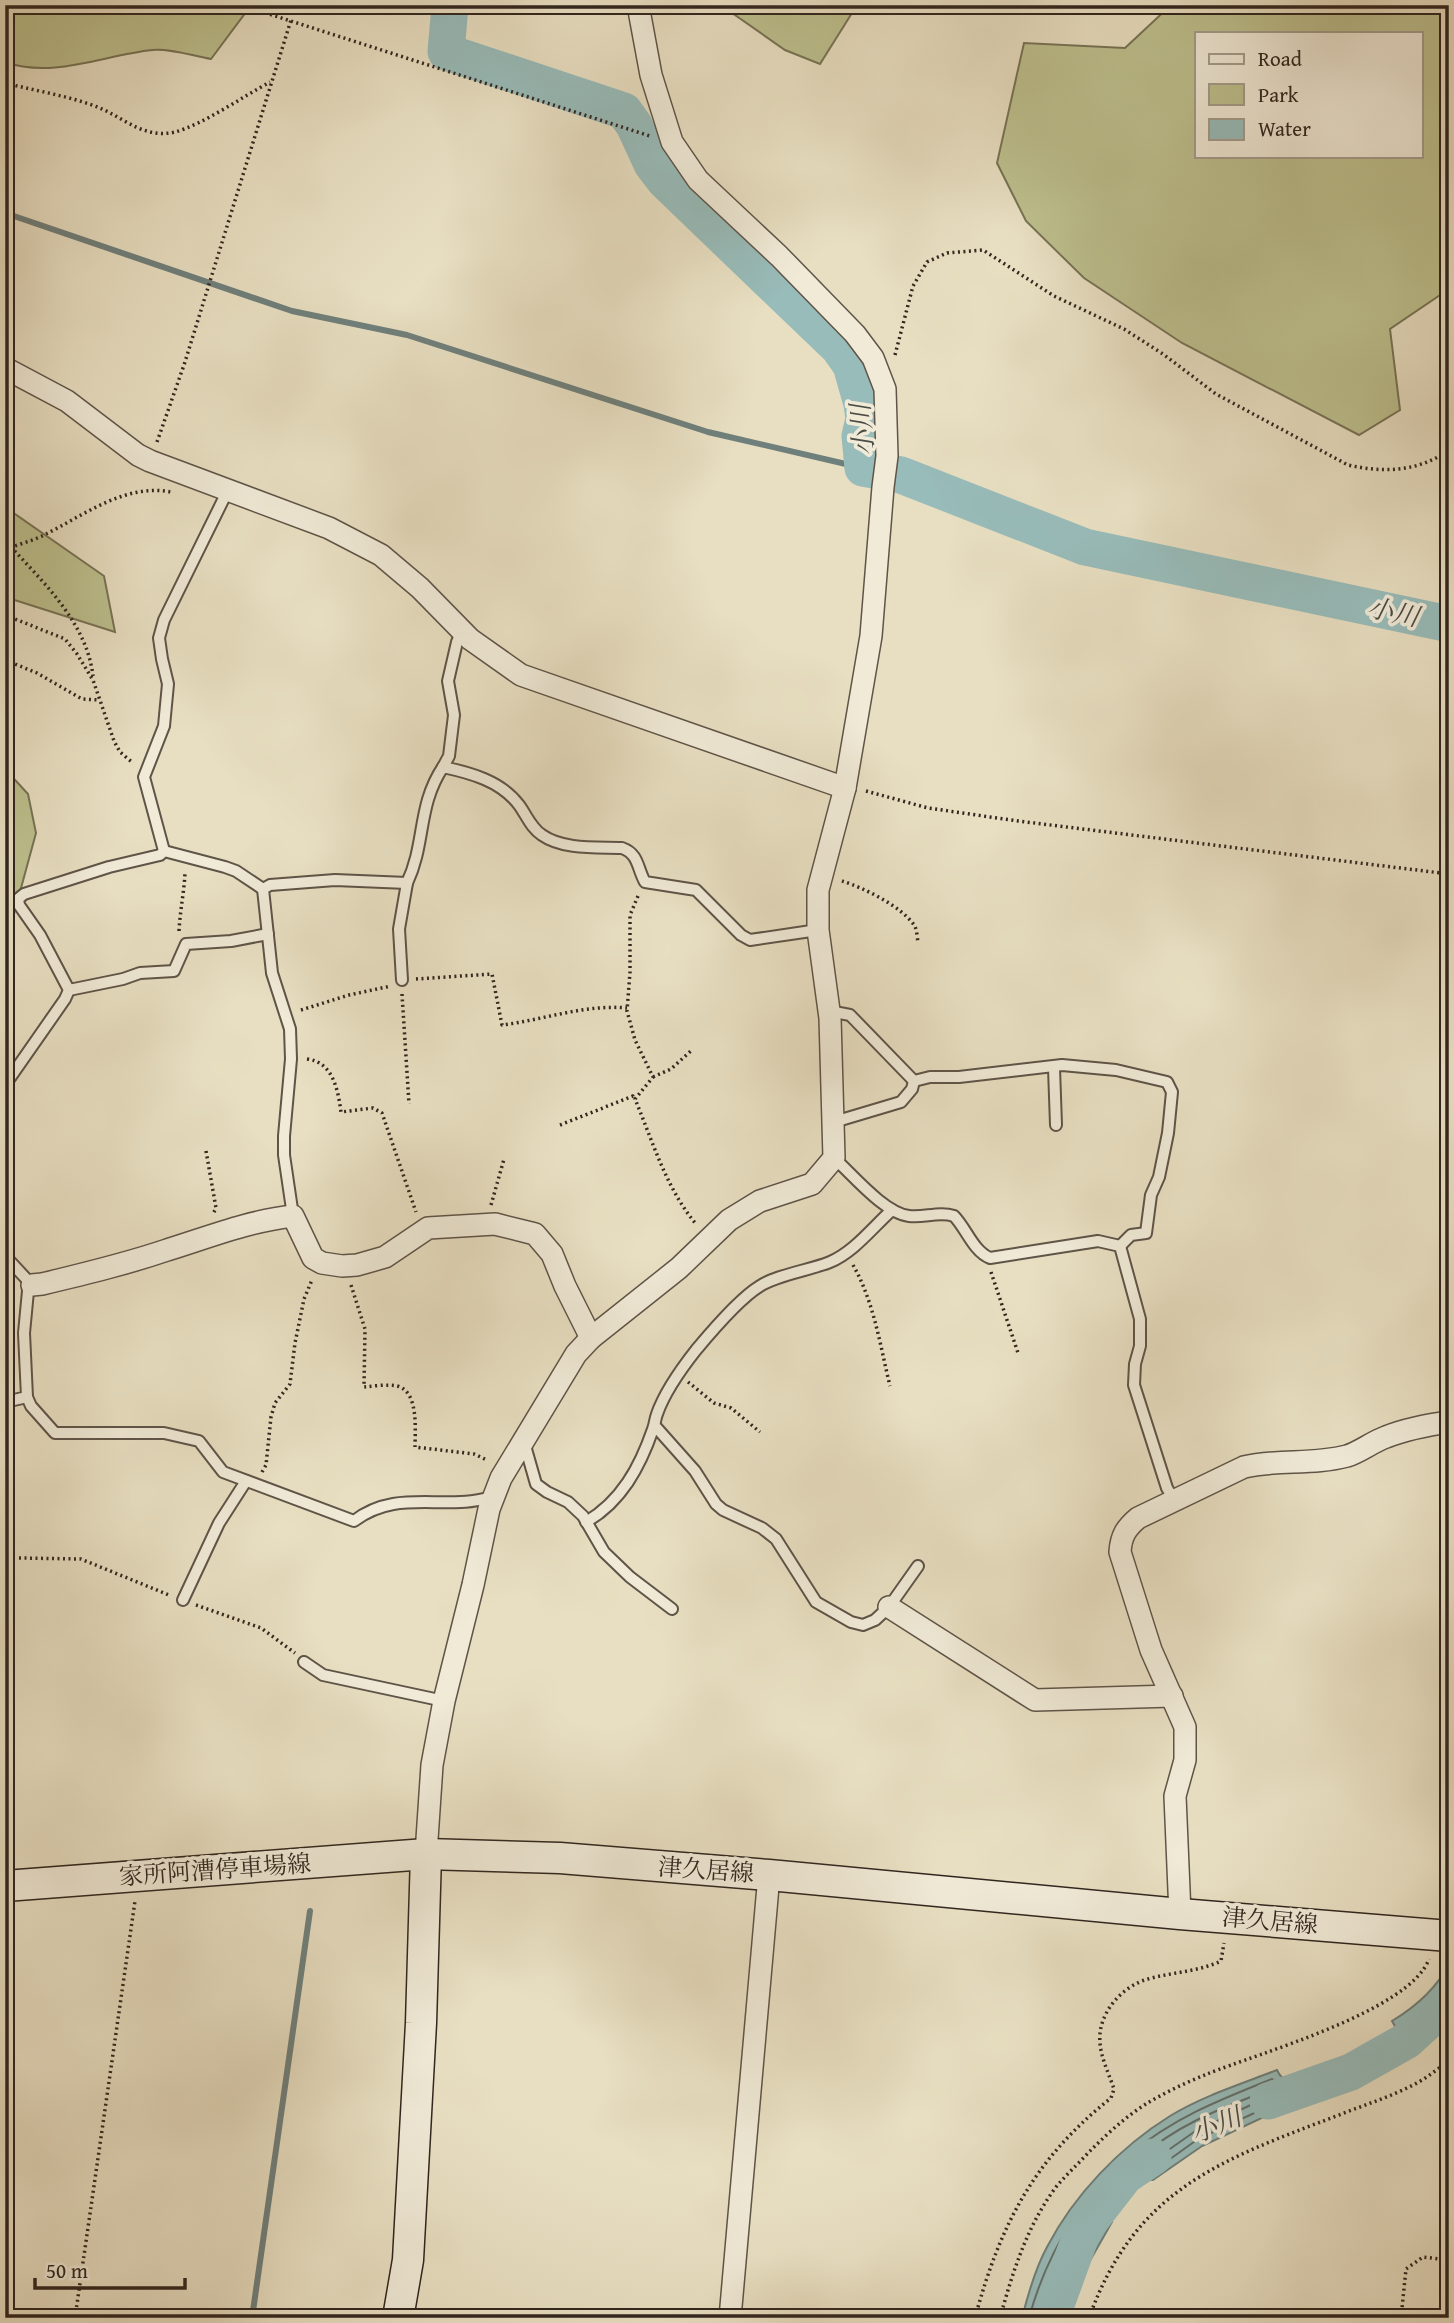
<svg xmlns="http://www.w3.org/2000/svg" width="1454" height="2323" font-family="'Gentium Book Plus','Noto Serif JP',serif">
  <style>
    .green { fill: #bdc08e; stroke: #777356; stroke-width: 2; fill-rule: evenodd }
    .water { fill: #98bcba; stroke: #6f807c; stroke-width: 2 }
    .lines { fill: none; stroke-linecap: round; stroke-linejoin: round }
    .shore { stroke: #64716c; stroke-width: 2 }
    .stream { stroke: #6f807c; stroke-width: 6 }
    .river { stroke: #98bcba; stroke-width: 37 }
    .service-casing { stroke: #5f5448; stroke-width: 14 }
    .minor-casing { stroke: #5f5448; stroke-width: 24 }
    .secondary-casing { stroke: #31261f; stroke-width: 33 }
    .path { stroke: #31261f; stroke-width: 3.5; stroke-dasharray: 2 3.5; stroke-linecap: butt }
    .service { stroke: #f0ead7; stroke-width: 10 }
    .minor { stroke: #f0ead7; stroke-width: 21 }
    .secondary { stroke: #f0ead7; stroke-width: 30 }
    .labels { text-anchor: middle; stroke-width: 7; stroke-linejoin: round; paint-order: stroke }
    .street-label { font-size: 24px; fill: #31261f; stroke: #f0ead7 }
    .water-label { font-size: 26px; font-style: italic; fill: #4b4c46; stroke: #f0ead7 }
  </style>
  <rect width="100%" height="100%" fill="#e8dfc2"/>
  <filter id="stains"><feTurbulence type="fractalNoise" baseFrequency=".00286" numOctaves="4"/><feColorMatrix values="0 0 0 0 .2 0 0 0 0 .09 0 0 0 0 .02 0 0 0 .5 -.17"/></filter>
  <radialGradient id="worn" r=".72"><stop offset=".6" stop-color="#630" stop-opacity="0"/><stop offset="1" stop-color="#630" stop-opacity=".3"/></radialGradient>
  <g class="green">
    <path d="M 5,5 L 248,5 L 249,8 L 211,59 C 193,56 170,48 152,50 C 104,55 53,79 5,62 Z"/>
    <path d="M 678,5 L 857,5 L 820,64 L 785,50 L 732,13 L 680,10 Z"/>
    <path d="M 1171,5 L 1449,5 L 1449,289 L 1390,329 L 1400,410 L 1359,435 L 1182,343 L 1084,278 L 1026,221 L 997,163 L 1024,43 L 1125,48 ZM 1197,33 L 1421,33 L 1421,156 L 1197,156 Z"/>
    <path d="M 5,507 L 104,576 L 115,632 L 5,597 Z"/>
    <path d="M 5,769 L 28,794 L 36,833 L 5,947 Z"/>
  </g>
  <path class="water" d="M 1449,1964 L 1449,2026 L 1428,2042 L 1388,2067 L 1283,2108 L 1202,2146 L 1153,2180 C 1132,2176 1103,2189 1102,2213 L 1112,2222 L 1075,2287 L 1065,2318 L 1022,2318 C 1028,2294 1035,2269 1047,2247 C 1074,2195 1120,2147 1170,2116 C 1203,2096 1241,2084 1277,2070 C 1291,2102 1356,2077 1376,2061 C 1386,2053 1391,2040 1396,2028 L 1392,2021 C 1417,2006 1436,1989 1449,1964 Z"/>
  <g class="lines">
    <g class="shore">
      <path d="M 1449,1979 L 1427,2005 L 1403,2023 L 1395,2050 L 1400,2051 L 1443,2022 L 1449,2021"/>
      <path d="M 1272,2079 L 1291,2092 L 1291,2096 L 1198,2139 L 1152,2172 L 1139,2171 L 1120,2178 L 1110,2184 L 1105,2183 C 1108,2172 1121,2162 1129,2155 C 1173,2118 1219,2100 1272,2079 Z"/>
      <path d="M 1256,2095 L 1260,2097 L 1259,2101 L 1194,2132 L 1150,2163 L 1141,2161 L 1141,2157 C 1175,2127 1214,2111 1256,2095 Z"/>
      <path d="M 1029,2318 C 1039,2281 1052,2252 1072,2221 C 1078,2212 1085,2201 1094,2196 L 1096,2199 L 1095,2214 L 1101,2226 L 1069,2284 L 1059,2318"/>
      <path d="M 1038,2318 C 1048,2279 1061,2254 1083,2221 L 1087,2220 L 1090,2227 L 1061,2280 L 1050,2318"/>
    </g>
    <g class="stream">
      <path d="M 5,213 L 292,311 L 407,335 L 708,432 L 863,468"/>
      <path d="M 252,2318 L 310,1911"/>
    </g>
    <g class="river">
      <path d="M 450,5 L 446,52 L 624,111 L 634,125 L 652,164 L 665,181 L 839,348 L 851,365 L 862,404 L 864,419 L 860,436 L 863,468 L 901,475 L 1085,547 L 1449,624"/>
      <path d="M 1268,2101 L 1351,2072 L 1406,2041 L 1449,2002"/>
      <path d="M 1051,2318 L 1083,2230 L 1125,2176 L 1153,2157"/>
    </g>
    <g class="service-casing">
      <g id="service">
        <path d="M 443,767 L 449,756 L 454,715 L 448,681 L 457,642 L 462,631"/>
        <path d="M 164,851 L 225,867 L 236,871 L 263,889"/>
        <path d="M 402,980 L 399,929 L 407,883"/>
        <path d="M 69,990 L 123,979 L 140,973 L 174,971 L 186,944 L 231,941 L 268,934"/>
        <path d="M 829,1011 L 850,1015 L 914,1081 L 930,1077 L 959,1077 L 1062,1065 L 1116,1070 L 1167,1082 L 1172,1092 L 1168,1133 L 1159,1177 L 1151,1195 L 1146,1233 L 1131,1235 L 1120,1246"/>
        <path d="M 1054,1068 L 1056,1125"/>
        <path d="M 5,1085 L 65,999 L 69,990 L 40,935 L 19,905 L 18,899 L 24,894 L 109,867 L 160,855 L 164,851 L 144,777 L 164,726 L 168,684 L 162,659 L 159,638 L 164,620 L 228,490"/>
        <path d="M 834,1122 L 901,1102 L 912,1089 L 914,1081"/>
        <path d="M 834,1158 C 853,1175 884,1213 909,1216 C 924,1218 939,1211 954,1216 C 966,1228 973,1251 990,1258 L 1098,1241 L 1120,1246 L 1140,1319 L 1140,1346 L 1135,1364 L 1134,1385 L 1167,1488 L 1174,1500"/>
        <path d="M 293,1216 L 284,1155 L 284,1136 L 291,1059 L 290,1029 L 272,973 L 263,889 L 270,885 L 335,880 L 407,883 C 426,843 417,806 443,767 C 471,773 501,781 519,805 C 527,816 531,828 542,835 C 563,850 598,847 622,848 C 639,854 637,868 645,882 L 696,890 L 741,935 L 750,940 L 818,930"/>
        <path d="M 5,1256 L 32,1285 L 28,1291 L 24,1333 L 27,1397 L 5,1402"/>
        <path d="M 27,1397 L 31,1406 L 55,1433 L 164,1433 L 199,1441 L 223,1472 L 354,1521 C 388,1495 423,1504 461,1502 C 472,1502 483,1499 494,1497"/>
        <path d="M 655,1426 L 695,1471 L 716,1504 L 723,1510 L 762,1528 L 776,1539 L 816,1602 L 851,1622 L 863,1625 L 875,1620 L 889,1607 L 918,1566"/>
        <path d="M 524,1442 L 536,1484 L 547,1492 L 568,1502 L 583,1516 L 604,1552 L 630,1577 L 672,1609"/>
        <path d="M 586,1522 C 621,1502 640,1467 653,1429 C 655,1424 655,1419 657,1414 C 665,1391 681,1369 696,1350 C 711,1332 740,1298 760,1286 C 776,1275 811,1270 830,1262 C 854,1252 873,1227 892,1210"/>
        <path d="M 5,1538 L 8,1550 L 5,1559"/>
        <path d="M 183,1600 L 219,1523 L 246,1481"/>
        <path d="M 304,1662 L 323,1675 L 444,1701"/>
      </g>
    </g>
    <g class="minor-casing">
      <g id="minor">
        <path d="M 5,368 L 67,401 L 138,455 L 150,461 L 329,528 L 381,555 L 420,588 L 470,639 L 521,675 L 845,788"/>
        <path d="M 32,1285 L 42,1284 C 84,1274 126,1264 167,1250 C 209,1237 249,1221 293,1216 L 313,1258 L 322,1263 L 342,1266 L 357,1265 L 385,1257 L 428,1228 L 495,1224 L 535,1234 L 552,1254 L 565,1286 L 591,1338"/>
        <path d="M 889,1607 L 1035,1700 L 1172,1696"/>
        <path d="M 426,1854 L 432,1765 L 444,1701 L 473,1585 L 489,1509 L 501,1478 L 576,1354 L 591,1338 L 679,1268 L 729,1220 L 760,1201 L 812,1184 L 834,1158 L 830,1018 L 818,930 L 818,890 L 845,788 L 871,636 L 883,487 L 887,456 L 885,389 L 873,358 L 855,334 L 779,256 L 698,180 L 672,142 L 651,75 L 638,5"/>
        <path d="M 1180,1914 L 1175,1796 L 1185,1760 L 1185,1727 L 1151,1650 L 1120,1552 C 1121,1536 1126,1528 1138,1518 L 1244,1467 C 1278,1459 1313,1465 1347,1456 C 1360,1452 1372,1442 1386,1437 C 1406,1429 1427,1425 1449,1422"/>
        <path d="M 730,2318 L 769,1875"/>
      </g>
    </g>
    <g class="secondary-casing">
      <g id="secondary">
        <path d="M 5,1886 L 426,1854 L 560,1858 L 769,1875 L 1180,1914 L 1449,1936"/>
        <path d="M 398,2318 L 408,2260 L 421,2023 L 426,1854"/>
      </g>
    </g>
    <g class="path">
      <path d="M 265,5 L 269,14 L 650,136"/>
      <path d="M 5,83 C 36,91 70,96 100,108 C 125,119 145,139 175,132 C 202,125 244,96 270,82"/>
      <path d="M 895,355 L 913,286 L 927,262 L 947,253 L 983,250 L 1054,296 L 1124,329 L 1163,354 L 1216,394 L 1348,465 C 1384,473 1418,472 1449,450"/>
      <path d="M 157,442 L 184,365 L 291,20"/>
      <path d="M 11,547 C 45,584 87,624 93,676"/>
      <path d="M 5,550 C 18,544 33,541 46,534 C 84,515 126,483 171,492"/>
      <path d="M 5,615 L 65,639 L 77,654 L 93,680 L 114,741 L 120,752 L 133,763"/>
      <path d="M 5,660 L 37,673 L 82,699 L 99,700"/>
      <path d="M 866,791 L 928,808 L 1018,821 L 1449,874"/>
      <path d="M 842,881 C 864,888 901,906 914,925 C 917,929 917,937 918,942"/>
      <path d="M 638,896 L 630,915 L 630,972 L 627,1011 L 635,1040 L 653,1077 L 635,1099 C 653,1142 666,1188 696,1224"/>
      <path d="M 179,931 C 180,911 184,893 185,873"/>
      <path d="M 416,979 L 492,974 L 502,1025 C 543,1020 585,1004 627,1008"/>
      <path d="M 402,994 L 409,1104"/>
      <path d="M 301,1010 L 349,995 L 391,986"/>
      <path d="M 307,1059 C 333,1062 338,1090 341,1112 L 373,1108 L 382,1113 L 416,1212"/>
      <path d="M 653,1077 L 671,1069 L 693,1049"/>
      <path d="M 560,1125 L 633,1096 L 635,1099"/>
      <path d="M 206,1151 L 216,1208 L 213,1214"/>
      <path d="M 491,1205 L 504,1159"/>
      <path d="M 853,1265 C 874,1302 880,1345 890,1386"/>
      <path d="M 991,1272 L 1018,1353"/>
      <path d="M 351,1285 L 365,1329 L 364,1387 C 374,1386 387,1384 397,1386 C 419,1391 415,1430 415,1447 L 474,1454 L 487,1460"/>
      <path d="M 688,1382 L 714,1403 L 731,1408 L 760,1432"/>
      <path d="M 262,1472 L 266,1465 L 271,1417 L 275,1403 L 290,1384 L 295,1343 L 304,1299 L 312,1280"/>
      <path d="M 19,1558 L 81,1559 L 169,1595"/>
      <path d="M 196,1605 L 261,1628 L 295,1653"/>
      <path d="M 75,2318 L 135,1901"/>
      <path d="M 975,2318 C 1000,2225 1034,2159 1111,2098 L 1114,2089 C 1109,2074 1101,2058 1100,2043 C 1097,2014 1122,1986 1148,1979 C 1173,1972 1197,1972 1221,1961 L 1224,1943"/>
      <path d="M 1000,2318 C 1013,2271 1027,2226 1056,2187 C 1066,2175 1078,2164 1089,2152 C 1106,2135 1125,2117 1146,2104 C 1164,2093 1187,2082 1207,2074 C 1259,2053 1410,2011 1429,1959"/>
      <path d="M 1089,2318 C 1135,2189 1221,2160 1339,2115 C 1364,2105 1390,2097 1413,2085 C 1426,2079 1437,2069 1449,2061"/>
      <path d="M 1401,2318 L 1406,2269 L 1423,2257 L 1449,2260"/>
    </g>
    <use href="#service" class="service"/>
    <use href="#minor" class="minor"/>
    <use href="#secondary" class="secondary"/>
  </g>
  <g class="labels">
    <g class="street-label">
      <text transform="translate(215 1870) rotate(-4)" y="8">家所阿漕停車場線</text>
      <text transform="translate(706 1870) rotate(4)" y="8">津久居線</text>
      <text transform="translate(1270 1921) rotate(5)" y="8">津久居線</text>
    </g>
    <g class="water-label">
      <text transform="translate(862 430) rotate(-95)" y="9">小川</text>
      <text transform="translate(1393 612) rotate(12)" y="9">小川</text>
      <text transform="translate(1216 2125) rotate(-22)" y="9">小川</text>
    </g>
  </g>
  <rect width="1454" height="2323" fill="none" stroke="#e8dfc2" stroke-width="28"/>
  <rect x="7" y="7" width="1440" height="2309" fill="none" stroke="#31261f" stroke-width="3.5"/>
  <rect x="14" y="14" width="1426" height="2295" fill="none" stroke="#31261f" stroke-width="2"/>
  <rect x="1195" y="32" width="228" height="126" fill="#f0ead7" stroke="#a49c8d" stroke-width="2"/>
  <rect x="1209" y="54" width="35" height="10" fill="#f0ead7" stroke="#a49c8d" stroke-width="2"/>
  <text x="1258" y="66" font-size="21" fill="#31261f">Road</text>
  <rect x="1209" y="84" width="35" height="21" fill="#bdc08e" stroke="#a49c8d" stroke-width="2"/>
  <text x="1258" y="102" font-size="21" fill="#31261f">Park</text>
  <rect x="1209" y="119" width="35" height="21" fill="#98bcba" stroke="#a49c8d" stroke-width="2"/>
  <text x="1258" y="136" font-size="21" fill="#31261f">Water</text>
  <path d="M35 2278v10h150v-10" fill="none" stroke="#31261f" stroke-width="3.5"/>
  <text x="46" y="2278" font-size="21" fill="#31261f" stroke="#f0ead7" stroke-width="5" paint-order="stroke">50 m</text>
  <rect width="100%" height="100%" filter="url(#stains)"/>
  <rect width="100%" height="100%" fill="url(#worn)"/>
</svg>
